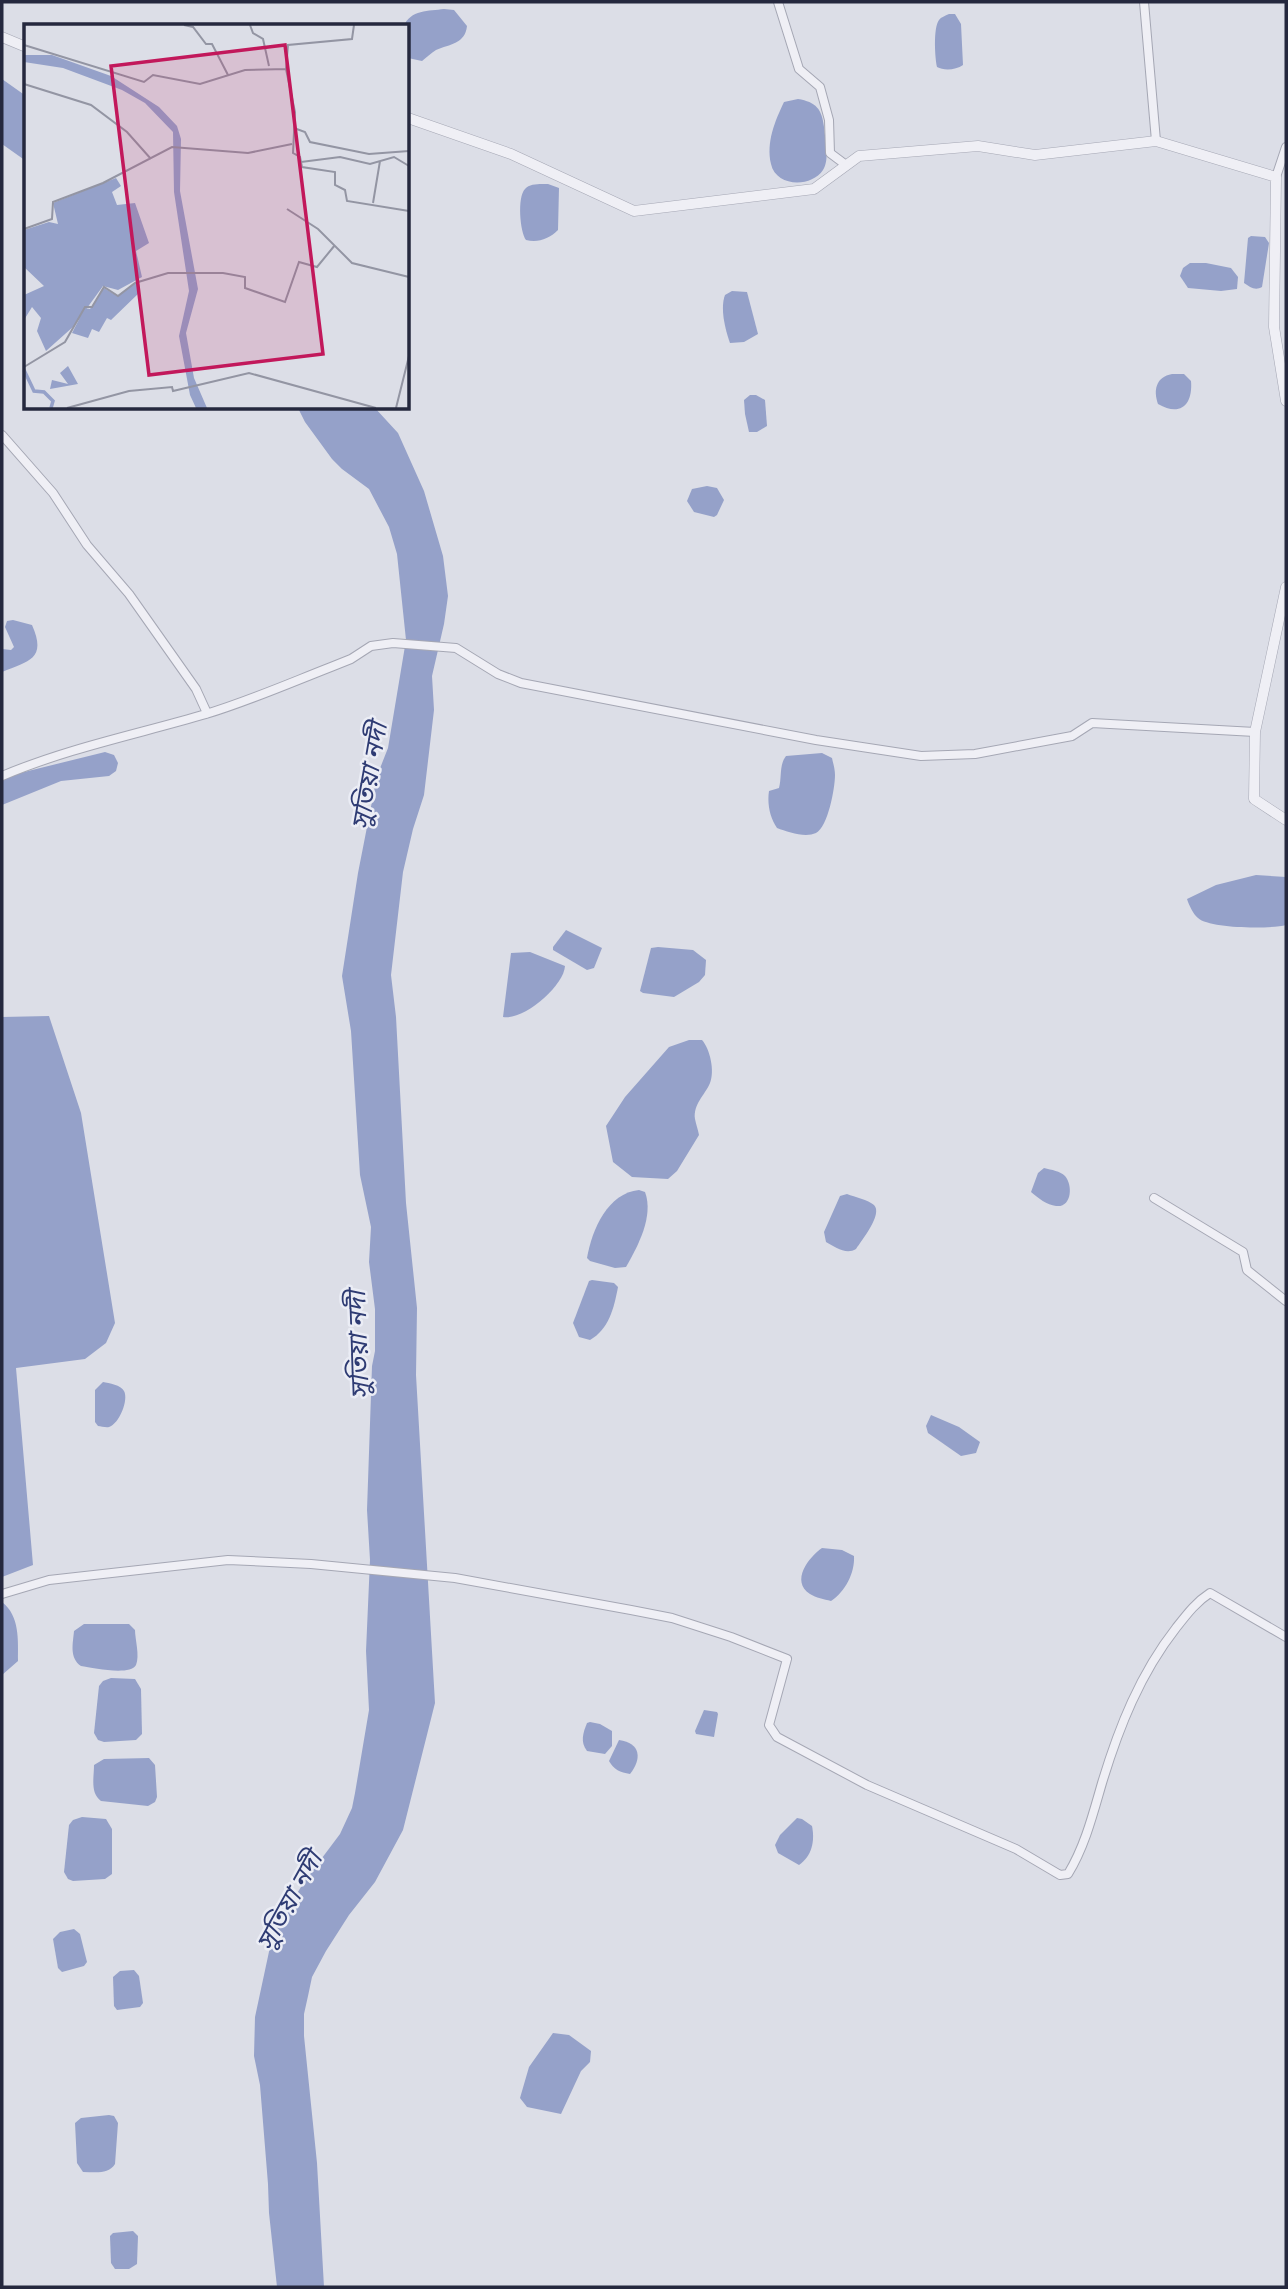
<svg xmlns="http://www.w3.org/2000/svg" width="1288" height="2289" font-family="'Golos Text','Noto Sans Bengali',sans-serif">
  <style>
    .water { fill: #95a1c9 }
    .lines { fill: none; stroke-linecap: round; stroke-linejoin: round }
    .minor-casing { stroke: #a5a7b4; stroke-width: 10 }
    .tertiary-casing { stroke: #a5a7b4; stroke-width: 11 }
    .minor { stroke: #efeff5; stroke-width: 8 }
    .tertiary { stroke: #efeff5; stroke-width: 10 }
    .labels { text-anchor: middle; stroke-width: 5; stroke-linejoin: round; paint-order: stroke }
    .water-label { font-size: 26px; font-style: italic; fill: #2e3b73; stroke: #ebedf5 }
    .inset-river { fill: none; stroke: #95a1c9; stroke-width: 3.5 }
    .inset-road { fill: none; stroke: #9395a3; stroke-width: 2 }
    .view { fill: #c2185b; fill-opacity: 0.15; stroke: #c2185b; stroke-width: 3.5 }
    .inset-edge { fill: none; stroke: #25283e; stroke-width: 3.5 }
  </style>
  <rect width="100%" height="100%" fill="#dcdee7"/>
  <g class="water">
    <path d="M 444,9 L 454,10 L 467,26 C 465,44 450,44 436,50 C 431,53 427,57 422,61 L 408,58 L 408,26 L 404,26 C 410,10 429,11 444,9 Z"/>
    <path d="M 949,14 L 955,14 L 961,24 L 963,65 C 956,70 944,71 937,67 C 935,58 933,28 939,20 C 941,17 945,16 949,14 Z"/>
    <path d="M 2,79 L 26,96 L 26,161 L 2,144 Z"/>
    <path d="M 798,99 C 816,102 822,109 824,127 C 825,139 830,160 823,170 C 811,188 776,187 771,164 C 766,142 775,121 784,102 Z"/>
    <path d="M 548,184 L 559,188 L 558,230 C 549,239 538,243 526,240 C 520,232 517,197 525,189 C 530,183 541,184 548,184 Z"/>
    <path d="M 1251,236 L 1265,237 L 1269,243 L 1262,287 C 1255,291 1250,287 1244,283 L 1248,238 Z"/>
    <path d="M 1190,263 L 1206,263 L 1231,268 L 1238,277 L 1237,289 L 1221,291 L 1188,288 L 1180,276 L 1183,268 Z"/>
    <path d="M 732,291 L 747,292 L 758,334 L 744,342 L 730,343 C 725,329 720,308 725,295 Z"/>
    <path d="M 1172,374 L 1184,374 L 1191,381 C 1193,405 1180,417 1158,404 C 1153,390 1156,377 1172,374 Z"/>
    <path d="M 750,395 L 756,395 L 765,400 L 767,426 L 757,432 L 749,432 L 745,414 L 744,400 Z"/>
    <path d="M 298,408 L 375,408 L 398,433 L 424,491 L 443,556 L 448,596 L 444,624 L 432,676 L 434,710 L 424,795 L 413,829 L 403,872 L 391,975 L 396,1017 L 406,1203 L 417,1308 L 416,1375 L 435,1703 L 403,1830 L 375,1882 L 349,1915 L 326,1951 L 312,1977 L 308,1996 L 304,2014 L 304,2036 L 317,2163 L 324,2287 L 277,2287 L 269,2213 L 268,2184 L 260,2085 L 254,2056 L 255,2017 L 273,1933 L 304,1882 L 340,1834 L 352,1808 L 355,1793 L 369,1710 L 366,1651 L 370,1560 L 367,1510 L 372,1366 L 375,1351 L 375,1309 L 369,1262 L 371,1227 L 360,1175 L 351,1031 L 342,976 L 358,873 L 377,776 L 388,748 L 406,640 L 397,554 L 389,527 L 369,489 L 342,469 L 332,459 L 305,422 Z"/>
    <path d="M 707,486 L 717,488 L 724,500 L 717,515 L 714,517 L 694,512 L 687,501 L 692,489 Z"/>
    <path d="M 13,620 L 32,625 C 47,659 29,661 2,672 L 2,649 L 11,650 L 14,647 L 5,627 L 7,621 Z"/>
    <path d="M 105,752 L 114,755 L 118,763 L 116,771 L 109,776 L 61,781 L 2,805 L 2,781 L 12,775 Z"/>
    <path d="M 822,753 L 832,758 C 833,763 835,769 835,775 C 835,788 828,827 816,833 C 805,838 788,832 777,828 C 770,818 767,804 769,791 L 779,788 C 782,777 779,765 786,756 Z"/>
    <path d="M 1256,875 L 1286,877 L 1286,925 C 1271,929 1210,929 1198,918 C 1193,914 1189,905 1187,899 L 1216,885 Z"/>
    <path d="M 566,930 L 602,948 L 594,968 L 587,970 L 553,950 L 553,947 Z"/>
    <path d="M 658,947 L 693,950 L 706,960 L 705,975 L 699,982 L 674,997 L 643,993 L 640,991 L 651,948 Z"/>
    <path d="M 530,952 L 565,966 C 564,986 523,1021 503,1017 L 511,953 Z"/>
    <path d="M 49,1016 L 81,1113 L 115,1323 L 106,1343 L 85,1359 L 16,1368 L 33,1565 L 2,1577 L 2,1017 Z"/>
    <path d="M 689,1040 L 702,1040 C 710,1049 715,1071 710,1083 C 705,1095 693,1104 695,1119 C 696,1124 698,1130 699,1135 L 677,1171 L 668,1179 L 632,1177 L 613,1162 L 606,1126 L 625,1097 L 669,1047 Z"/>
    <path d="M 1044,1168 C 1052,1170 1060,1171 1065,1176 C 1073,1185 1072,1208 1056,1206 C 1047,1205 1038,1198 1031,1192 L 1038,1173 Z"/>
    <path d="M 639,1190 L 645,1192 C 654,1216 638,1246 626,1267 L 615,1268 L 590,1261 L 587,1258 C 592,1229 608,1193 639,1190 Z"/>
    <path d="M 847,1194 C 855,1197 868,1200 874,1205 C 883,1214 862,1240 856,1249 C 846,1255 835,1247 826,1242 L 824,1232 L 840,1196 Z"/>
    <path d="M 592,1280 L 614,1283 L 618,1287 C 614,1308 609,1329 590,1340 L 579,1337 L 573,1323 L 589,1281 Z"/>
    <path d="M 103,1382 C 109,1383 121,1385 124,1391 C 129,1400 119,1424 109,1427 C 106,1428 101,1426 98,1426 L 95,1422 L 95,1390 Z"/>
    <path d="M 931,1415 L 959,1427 L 980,1442 L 976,1453 L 961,1456 L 928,1433 L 926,1426 Z"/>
    <path d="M 822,1548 L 842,1550 L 854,1556 C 855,1573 845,1592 831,1601 C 824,1599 816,1598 810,1594 C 790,1581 809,1557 822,1548 Z"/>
    <path d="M 2,1602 C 20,1616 18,1640 18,1661 L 2,1675 Z"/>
    <path d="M 84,1624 L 129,1624 L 135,1630 C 135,1639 140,1656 136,1665 C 130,1676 93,1668 81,1666 C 69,1658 73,1643 74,1631 Z"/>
    <path d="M 111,1678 L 135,1679 L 141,1689 L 142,1734 L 136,1740 L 104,1742 L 98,1740 L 94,1733 L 99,1686 L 103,1681 Z"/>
    <path d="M 704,1710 L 717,1712 L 718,1714 L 714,1737 L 696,1734 L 695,1731 Z"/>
    <path d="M 590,1722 L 600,1724 L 612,1731 L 612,1746 L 605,1754 L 587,1751 C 580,1742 583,1733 587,1723 Z"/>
    <path d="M 619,1740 C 641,1743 642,1759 630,1774 C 620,1772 614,1770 609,1761 Z"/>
    <path d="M 149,1758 L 155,1765 L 157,1797 L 155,1802 L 148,1806 L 101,1801 C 90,1793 94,1778 94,1765 L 104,1759 Z"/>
    <path d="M 82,1817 L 106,1819 L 112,1829 L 112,1874 L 105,1879 L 73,1881 L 68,1879 L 64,1872 L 69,1825 L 73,1820 Z"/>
    <path d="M 797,1818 L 802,1819 L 812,1826 C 815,1841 812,1856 799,1865 L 778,1853 L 775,1845 L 780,1835 Z"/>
    <path d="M 74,1929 L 80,1934 L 87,1962 L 84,1966 L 62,1972 L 58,1968 L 53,1939 L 60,1932 Z"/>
    <path d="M 134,1970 L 139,1976 L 143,2003 L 140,2007 L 117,2010 L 114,2006 L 113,1977 L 120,1971 Z"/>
    <path d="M 553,2033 L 569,2035 L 591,2051 L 590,2062 L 581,2071 L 561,2114 L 527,2107 L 520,2098 L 529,2067 Z"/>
    <path d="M 109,2115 L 114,2116 L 118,2123 L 115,2164 C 108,2175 95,2172 83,2172 L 77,2163 L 75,2123 L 81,2118 Z"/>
    <path d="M 133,2231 L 138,2236 L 137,2264 L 129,2269 L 115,2269 L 111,2263 L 110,2236 L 113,2233 Z"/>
  </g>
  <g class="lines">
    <g class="minor-casing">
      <g id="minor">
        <path d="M 778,2 L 799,69 L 820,87 L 829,120 L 830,153 L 846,165"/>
        <path d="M 1144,2 L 1156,141"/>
        <path d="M 1276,177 L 1286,147"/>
        <path d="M 2,435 L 53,493 L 87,545 L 129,594 L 196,689 L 207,713"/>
        <path d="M 2,776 C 68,748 138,734 206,714 C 249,701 290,683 331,667 L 351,659 L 371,646 L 393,643 L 456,648 L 498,674 L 521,683 L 816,740 L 921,756 L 975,754 L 1072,736 L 1092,723 L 1255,732"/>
        <path d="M 1154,1198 L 1243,1252 L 1247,1270 L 1286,1301"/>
        <path d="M 2,1594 L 49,1580 L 228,1560 L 311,1564 L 455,1578 L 631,1610 L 672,1618 L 731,1637 L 787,1659 L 769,1725 L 777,1737 L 867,1785 L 1016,1849 L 1060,1875 L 1068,1874 C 1085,1846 1093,1814 1102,1783 C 1119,1727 1140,1674 1176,1628 C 1187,1614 1196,1602 1210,1593 L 1286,1637"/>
      </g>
    </g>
    <g class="tertiary-casing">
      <g id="tertiary">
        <path d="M 2,37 L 26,47"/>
        <path d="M 408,118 L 511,154 L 634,211 L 814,189 L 859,156 L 978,146 L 1035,155 L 1156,141 L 1276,177 L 1274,327 L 1286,401"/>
        <path d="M 1286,587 L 1255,732 L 1254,799 L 1286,820"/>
      </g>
    </g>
    <use href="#minor" class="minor"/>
    <use href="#tertiary" class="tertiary"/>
  </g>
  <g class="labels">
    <g class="water-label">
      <text transform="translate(369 776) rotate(-80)" y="9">সুতিয়া নদী</text>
      <text transform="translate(358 1345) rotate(-92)" y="9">সুতিয়া নদী</text>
      <text transform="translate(289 1901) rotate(-61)" y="9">সুতিয়া নদী</text>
    </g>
  </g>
  <g transform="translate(24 24)">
    <rect width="385" height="385" fill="#dcdee7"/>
    <path d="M 0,31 L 28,31 L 87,52 L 135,83 L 153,102 L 157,115 L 156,167 L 174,265 L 162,309 L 170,354 L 183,384 L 172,384 L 166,371 L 155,312 L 165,267 L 150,168 L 149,108 L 121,79 L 98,66 L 39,44 L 0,38 ZM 92,154 L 97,162 L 88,168 L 93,181 L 111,179 L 125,219 L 112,227 L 118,253 L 94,266 L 79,262 L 50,302 L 22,327 L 13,307 L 17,294 L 8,283 L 0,296 L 0,271 L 20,262 L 0,243 L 0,206 L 25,198 L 34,200 L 29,179 ZM 111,259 L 115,259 L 116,268 L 87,296 L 83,294 L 75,308 L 68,305 L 64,314 L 48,309 L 61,284 L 66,285 L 80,264 L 93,272 ZM 44,342 L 54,360 L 26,365 L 28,356 L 44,360 L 36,349 Z" fill="#95a1c9"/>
    <path class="inset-river" d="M 0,346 L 10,367 L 20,368 L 29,377 L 27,384"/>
    <path class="inset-road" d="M 160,1 L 169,3 L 182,20 L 188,20 L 204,51M 226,1 L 229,9 L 239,15 L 245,42M 0,21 L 120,58 L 129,51 L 176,60 L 221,46 L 262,45 L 271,88 L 269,129 L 276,133 L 278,143 L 311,148 L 311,161 L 321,166 L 323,177 L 385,187M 262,45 L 264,21 L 328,15 L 330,1M 0,60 L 67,81 L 103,108 L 127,135M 270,104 L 281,108 L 286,118 L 345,130 L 385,127M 277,138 L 316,133 L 346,140 L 370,133 L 385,142M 349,179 L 356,137M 263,185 L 294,205 L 328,239 L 385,253M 0,205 L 28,195 L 29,178 L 79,159 L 148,123 L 224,129 L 268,120M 0,343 L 41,318 L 61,283 L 68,283 L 80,263 L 94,272 L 111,259 L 144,249 L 199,249 L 221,253 L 221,264 L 261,278 L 275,238 L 293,243 L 311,221M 43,384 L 105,367 L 148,363 L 149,367 L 225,349 L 352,384M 372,384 L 385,332"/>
    <path class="view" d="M 261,21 L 299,330 L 125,351 L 87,42 Z"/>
    <rect width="385" height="385" class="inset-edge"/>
  </g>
  <rect width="1288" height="2289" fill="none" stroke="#25283e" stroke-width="7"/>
</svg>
